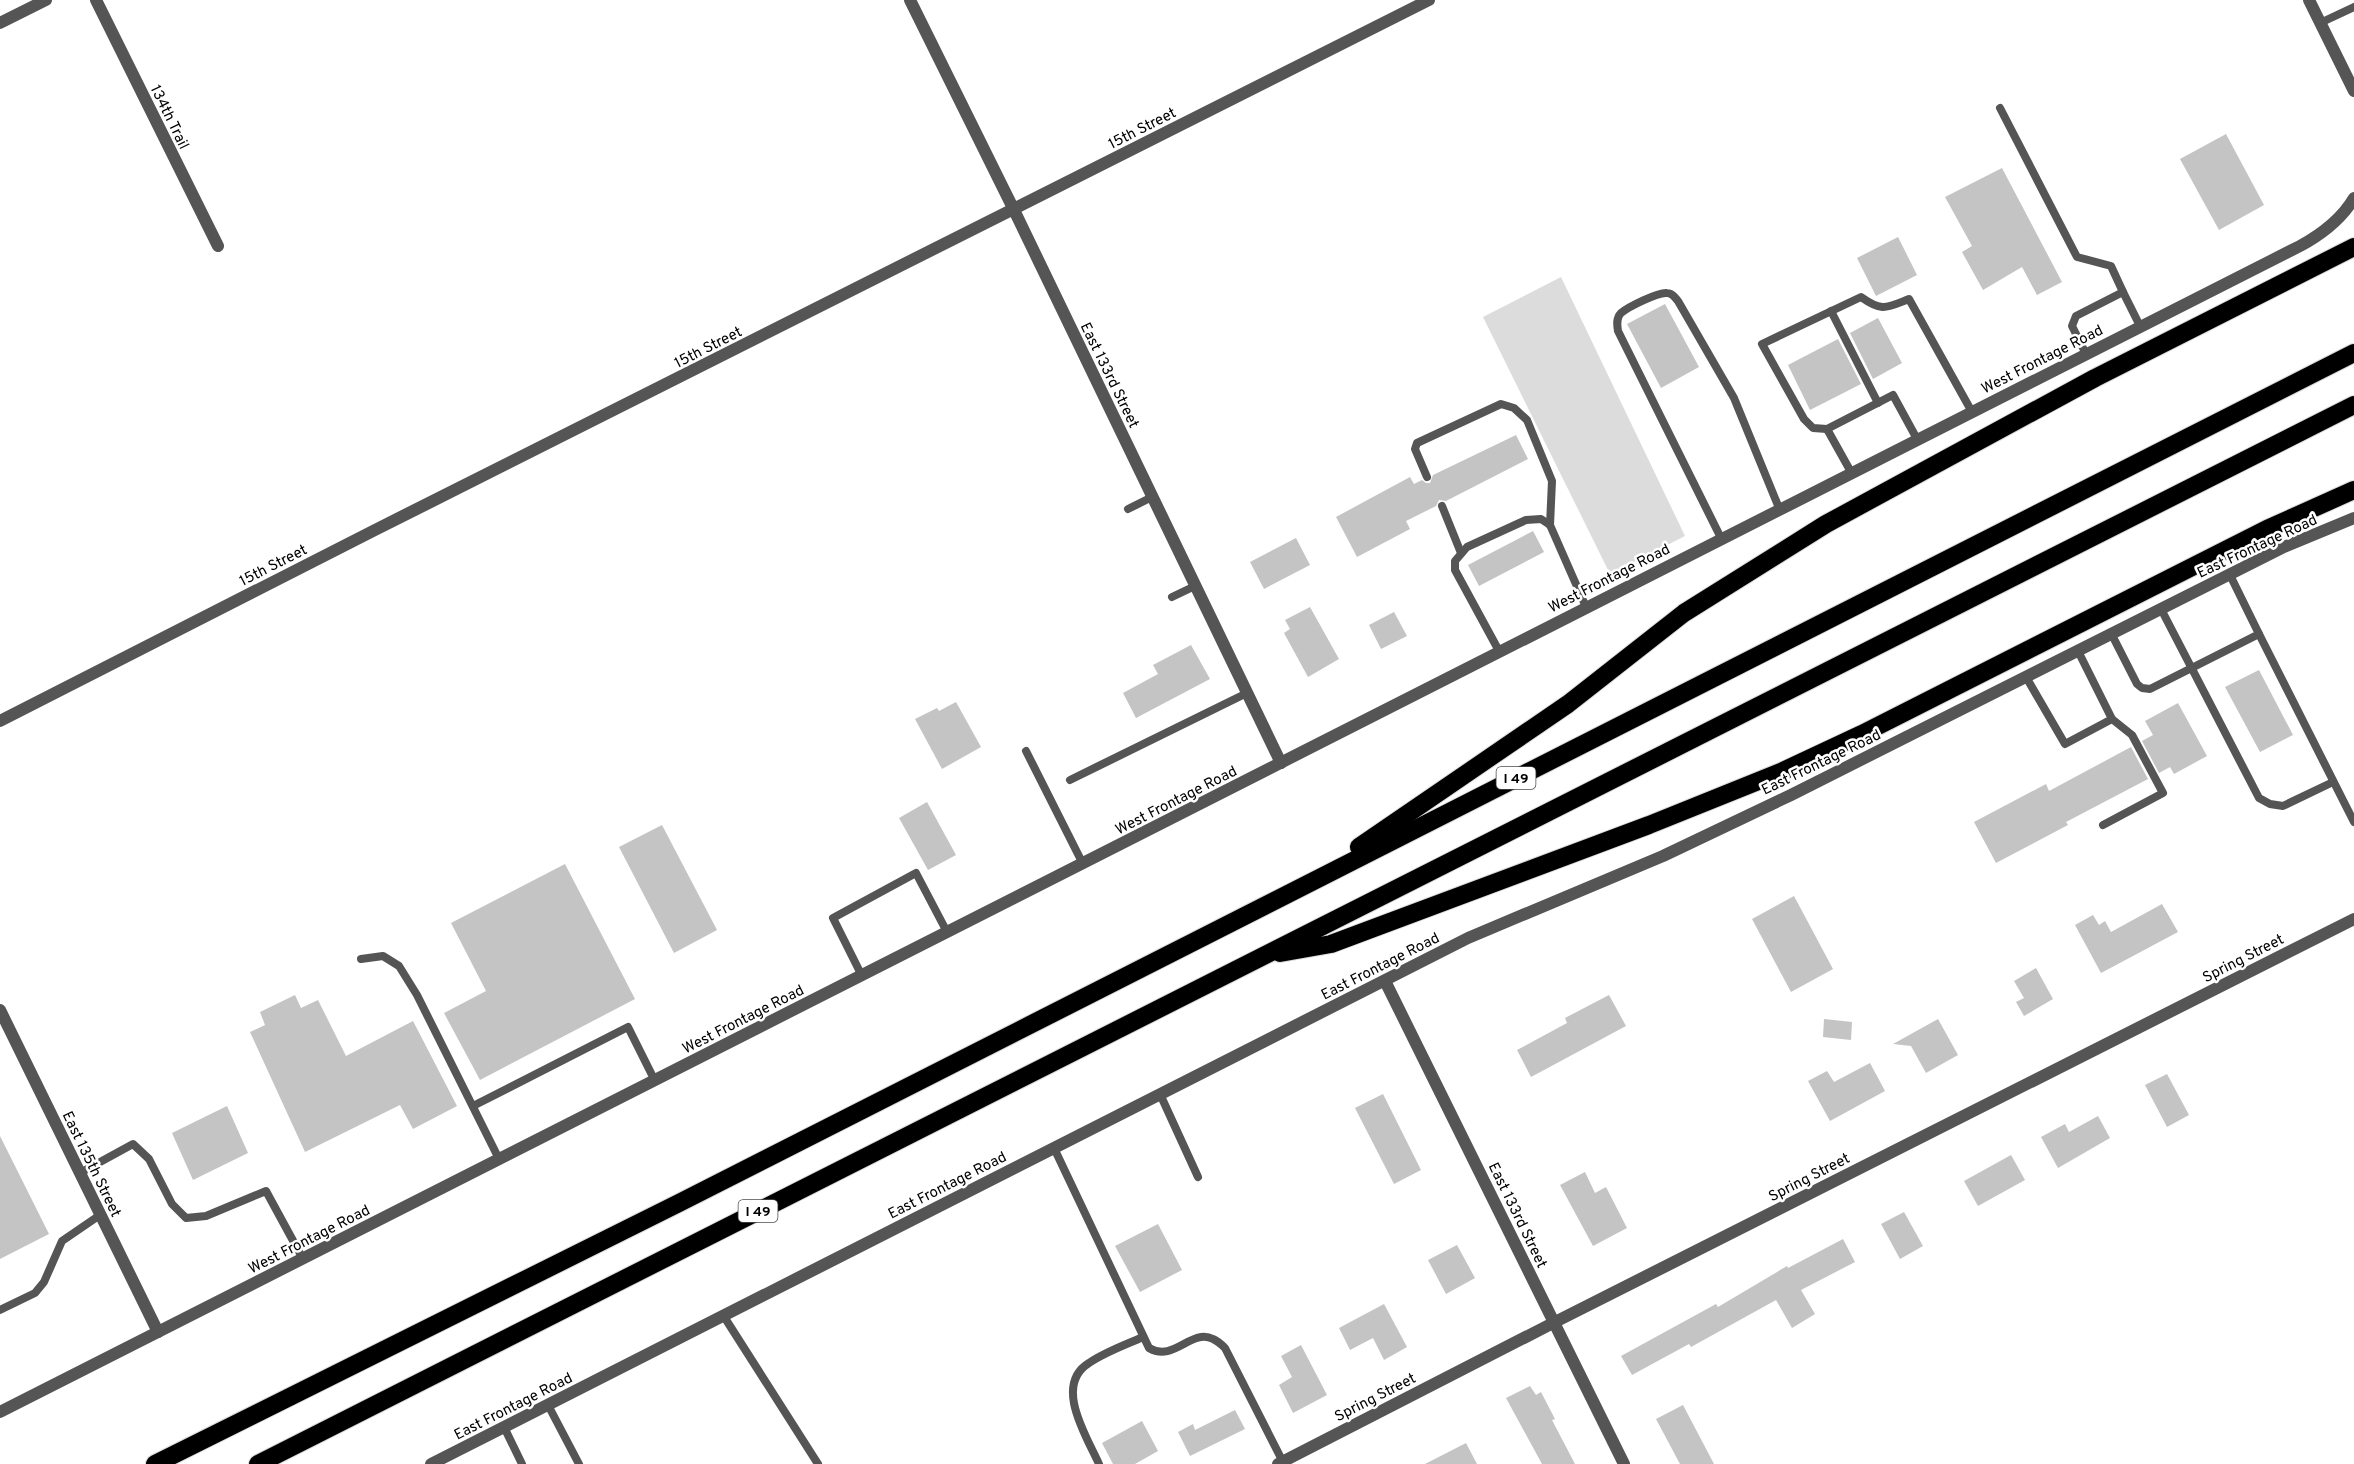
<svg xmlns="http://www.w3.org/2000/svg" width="2354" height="1464" font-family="Overpass,sans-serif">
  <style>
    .green { fill: #dcdcdc }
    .building { fill: #c4c4c4 }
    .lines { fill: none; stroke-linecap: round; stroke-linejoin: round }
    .motorway-casing { stroke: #dbdbdb; stroke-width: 20 }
    .service { stroke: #555; stroke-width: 8 }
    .minor { stroke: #555; stroke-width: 12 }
    .tertiary { stroke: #555; stroke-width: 12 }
    .motorway { stroke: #000; stroke-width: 18 }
    .labels { text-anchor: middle; stroke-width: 5; stroke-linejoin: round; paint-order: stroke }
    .shield { fill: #fff; stroke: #4c4c4c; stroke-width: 1.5 }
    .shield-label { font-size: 14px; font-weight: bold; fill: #000 }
    .street-label { font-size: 15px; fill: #000; stroke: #fff }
  </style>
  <rect width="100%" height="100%" fill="#fff"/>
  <path class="green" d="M 1561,277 L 1685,536 L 1610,574 L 1483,317 Z"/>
  <g class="building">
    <path d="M 2226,134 L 2264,205 L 2219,230 L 2180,159 Z"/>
    <path d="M 2002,168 L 2062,282 L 2037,295 L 2022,267 L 1983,290 L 1962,252 L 1972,246 L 1945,197 Z"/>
    <path d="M 1898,237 L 1917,275 L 1876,296 L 1857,258 Z"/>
    <path d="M 1665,304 L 1699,367 L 1661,388 L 1627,324 Z"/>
    <path d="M 1878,318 L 1902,363 L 1873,379 L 1850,333 Z"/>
    <path d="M 1838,339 L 1861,384 L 1810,410 L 1788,365 Z"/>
    <path d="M 1516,435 L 1528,459 L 1446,501 L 1439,500 L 1436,506 L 1406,521 L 1410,529 L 1357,557 L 1336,517 L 1410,477 L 1414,484 L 1422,480 L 1426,483 L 1430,483 L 1433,475 Z"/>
    <path d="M 1533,531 L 1544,552 L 1479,586 L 1468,565 Z"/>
    <path d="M 1296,538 L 1310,565 L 1264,589 L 1250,562 Z"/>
    <path d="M 1310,607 L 1339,659 L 1308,677 L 1284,633 L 1290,629 L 1285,620 Z"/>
    <path d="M 1394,612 L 1407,636 L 1381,649 L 1369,625 Z"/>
    <path d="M 1191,645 L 1210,679 L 1136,718 L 1123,693 L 1158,674 L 1153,665 Z"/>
    <path d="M 2259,670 L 2293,735 L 2260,752 L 2225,687 Z"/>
    <path d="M 956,702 L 981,747 L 942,769 L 915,719 L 937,708 L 939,711 Z"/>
    <path d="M 2178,703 L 2207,756 L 2174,774 L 2170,767 L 2159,773 L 2142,741 L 2153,735 L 2145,721 Z"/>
    <path d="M 2131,747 L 2148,779 L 2066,822 L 2068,825 L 1996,863 L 1974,822 L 2046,784 L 2049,791 Z"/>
    <path d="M 927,802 L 956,855 L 928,870 L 899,818 Z"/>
    <path d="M 662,825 L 717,930 L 674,953 L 619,847 Z"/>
    <path d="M 565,864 L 635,999 L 480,1080 L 444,1013 L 486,991 L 451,923 Z"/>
    <path d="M 1794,896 L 1833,969 L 1791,992 L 1752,919 Z"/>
    <path d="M 2162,904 L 2178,932 L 2101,973 L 2075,925 L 2093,915 L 2099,925 L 2105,921 L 2111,932 Z"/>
    <path d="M 2036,968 L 2053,999 L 2024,1016 L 2016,1002 L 2024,998 L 2014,981 Z"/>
    <path d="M 295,995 L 301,1008 L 318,1000 L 346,1056 L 413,1021 L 457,1106 L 413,1129 L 400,1105 L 305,1152 L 250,1032 L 265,1025 L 260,1012 Z"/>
    <path d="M 1609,995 L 1626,1026 L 1531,1077 L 1517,1050 L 1567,1023 L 1565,1018 Z"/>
    <path d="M 1824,1019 L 1852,1022 L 1851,1040 L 1823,1037 Z"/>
    <path d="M 1938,1019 L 1958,1055 L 1926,1073 L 1911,1046 L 1893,1044 Z"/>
    <path d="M 1870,1063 L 1885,1091 L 1830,1121 L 1808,1081 L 1827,1071 L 1834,1082 Z"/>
    <path d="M 2167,1074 L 2189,1115 L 2167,1127 L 2145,1085 Z"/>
    <path d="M 1383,1094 L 1421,1170 L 1394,1184 L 1355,1108 Z"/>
    <path d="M 227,1106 L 248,1153 L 193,1180 L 172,1133 Z"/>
    <path d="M 2098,1116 L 2110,1138 L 2058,1168 L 2041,1137 L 2065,1124 L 2069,1132 Z"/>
    <path d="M 0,1136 L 49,1234 L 0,1259 Z"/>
    <path d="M 2011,1155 L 2025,1180 L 1978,1206 L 1964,1181 Z"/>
    <path d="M 1585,1172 L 1595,1193 L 1606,1187 L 1627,1228 L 1593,1246 L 1560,1185 Z"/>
    <path d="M 1904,1212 L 1923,1246 L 1900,1259 L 1881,1224 Z"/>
    <path d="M 1158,1224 L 1182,1270 L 1140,1292 L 1115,1246 Z"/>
    <path d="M 1843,1239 L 1855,1262 L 1801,1290 L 1815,1314 L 1792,1328 L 1776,1300 L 1691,1347 L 1689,1344 L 1632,1375 L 1621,1356 L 1716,1304 L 1718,1307 L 1787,1266 L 1788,1268 Z"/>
    <path d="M 1457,1245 L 1475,1278 L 1446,1294 L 1428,1260 Z"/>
    <path d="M 1384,1304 L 1407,1347 L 1384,1360 L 1373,1338 L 1350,1350 L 1339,1328 Z"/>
    <path d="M 1301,1345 L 1327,1395 L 1293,1413 L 1279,1385 L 1292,1377 L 1281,1356 Z"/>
    <path d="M 1530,1386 L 1536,1395 L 1541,1392 L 1555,1419 L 1552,1420 L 1575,1464 L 1542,1464 L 1506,1398 Z"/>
    <path d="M 1683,1405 L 1714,1464 L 1680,1464 L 1656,1419 Z"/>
    <path d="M 1235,1410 L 1245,1429 L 1190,1456 L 1178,1432 L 1193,1424 L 1195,1430 Z"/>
    <path d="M 1142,1421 L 1158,1451 L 1135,1464 L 1113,1464 L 1102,1443 Z"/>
    <path d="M 1466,1443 L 1477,1464 L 1425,1464 Z"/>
  </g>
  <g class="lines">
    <g class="motorway-casing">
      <g id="motorway">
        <path d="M 1359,847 L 1568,704 L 1684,613 L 1826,524 L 2095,378 L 2354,247"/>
        <path d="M 1280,953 L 1331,944 L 1649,825 L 1783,771 L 1862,734 L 2267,529 L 2354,490"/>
        <path d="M 155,1464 L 679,1203 L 2354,353"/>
        <path d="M 258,1464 L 2354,405"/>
      </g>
    </g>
    <g class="service">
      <path d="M 2320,23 L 2354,7"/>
      <path d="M 2000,108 L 2077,257 L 2111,266 L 2123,292"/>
      <path d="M 1831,311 L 1878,403"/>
      <path d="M 2086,354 L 2072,326 L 2076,316 L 2123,292 L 2140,326"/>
      <path d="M 1827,429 L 1813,428 L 1804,419 L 1762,344 L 1861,297 C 1882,312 1886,308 1909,299 L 1972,412"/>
      <path d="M 1851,472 L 1827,429 L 1893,395 L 1917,439"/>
      <path d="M 1427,477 L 1415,449 L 1417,443 L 1501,404 L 1514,408 L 1527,420 L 1552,481 L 1550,525"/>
      <path d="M 1442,506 L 1461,553"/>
      <path d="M 1128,509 L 1152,497"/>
      <path d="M 1721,538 L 1618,331 C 1617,325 1616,318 1621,313 C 1628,307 1658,292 1667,293 C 1673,293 1675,298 1678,301 L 1734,398 L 1779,508"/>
      <path d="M 1172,597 L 1195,586"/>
      <path d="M 2161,609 L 2259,798 L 2270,804 L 2283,806 L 2333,782"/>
      <path d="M 2259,634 L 2354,822"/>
      <path d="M 2112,635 L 2137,684 L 2142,688 L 2150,689 L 2259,634 L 2230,575"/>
      <path d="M 1499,651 L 1455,570 L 1455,561 L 1467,547 L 1526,520 L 1541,519 L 1550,525 L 1586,607"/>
      <path d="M 2026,677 L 2065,744 L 2112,719 L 2078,651"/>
      <path d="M 1026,751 L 1083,864"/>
      <path d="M 1070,780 L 1247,693"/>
      <path d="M 2103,825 L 2163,793 L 2132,735 L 2112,719"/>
      <path d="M 361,959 L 383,956 L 399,966 L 417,995 L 499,1159"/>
      <path d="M 862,976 L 833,918 L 916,873 L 947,932"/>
      <path d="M 1160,1094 L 1198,1177"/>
      <path d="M 473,1106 L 628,1027 L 655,1081"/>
      <path d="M 1054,1148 L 1149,1348 C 1174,1363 1191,1328 1213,1339 C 1218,1341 1222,1345 1225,1348 L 1283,1462"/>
      <path d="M 80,1173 L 133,1144 L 149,1159 L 172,1204 L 186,1218 L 206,1216 L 266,1191 L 303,1259"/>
      <path d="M 0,1310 L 35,1293 L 44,1282 L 62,1241 L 100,1215"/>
      <path d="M 723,1315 L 818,1464"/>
      <path d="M 548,1405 L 579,1464"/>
      <path d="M 504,1427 L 522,1464"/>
      <path d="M 1099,1464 C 1087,1437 1053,1385 1089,1363 C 1105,1352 1125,1345 1143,1337"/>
    </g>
    <g class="minor">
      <path d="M 96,0 L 218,246"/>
      <path d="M 910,0 L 1014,210 L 1281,763"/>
      <path d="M 2309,0 L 2354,91"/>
      <path d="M 0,23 L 46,0"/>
      <path d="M 0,721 L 373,531 L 1429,0"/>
      <path d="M 1385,981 L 1624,1464"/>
      <path d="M 1278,1464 L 1555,1322 L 2354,919"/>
    </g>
    <g class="tertiary">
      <path d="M 0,1010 L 158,1332"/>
      <path d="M 0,1412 L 2300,246 C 2322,234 2341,220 2354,198"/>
      <path d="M 431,1464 L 1468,938 L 1663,856 L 1791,795 L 2284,547 L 2354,518"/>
    </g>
    <use href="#motorway" class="motorway"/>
  </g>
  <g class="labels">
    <g class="shield">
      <rect x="1496.5" y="767" width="39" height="22" rx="4.5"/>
      <rect x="738.5" y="1200" width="39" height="22" rx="4.5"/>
    </g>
    <g class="shield-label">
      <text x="1516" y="783">I 49</text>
      <text x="758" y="1216">I 49</text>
    </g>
    <g class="street-label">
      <text transform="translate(170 117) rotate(64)" y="5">134th Trail</text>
      <text transform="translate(1142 128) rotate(-27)" y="5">15th Street</text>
      <text transform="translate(708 347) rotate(-27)" y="5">15th Street</text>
      <text transform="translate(2042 359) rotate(-27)" y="5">West Frontage Road</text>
      <text transform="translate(1110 375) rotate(64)" y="5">East 133rd Street</text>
      <text transform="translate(2257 546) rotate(-25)" y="5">East Frontage Road</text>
      <text transform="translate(273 565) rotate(-27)" y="5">15th Street</text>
      <text transform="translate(1609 578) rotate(-27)" y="5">West Frontage Road</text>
      <text transform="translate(1821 762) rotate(-26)" y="5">East Frontage Road</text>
      <text transform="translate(1176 800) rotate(-27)" y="5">West Frontage Road</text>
      <text transform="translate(2243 958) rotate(-27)" y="5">Spring Street</text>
      <text transform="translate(1380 966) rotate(-27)" y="5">East Frontage Road</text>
      <text transform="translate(743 1019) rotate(-27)" y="5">West Frontage Road</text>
      <text transform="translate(92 1164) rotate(64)" y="5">East 135th Street</text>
      <text transform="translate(1809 1177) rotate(-27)" y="5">Spring Street</text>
      <text transform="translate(947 1185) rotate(-27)" y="5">East Frontage Road</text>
      <text transform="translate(1518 1215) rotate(64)" y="5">East 133rd Street</text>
      <text transform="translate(309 1239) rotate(-27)" y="5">West Frontage Road</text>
      <text transform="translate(1375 1397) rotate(-27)" y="5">Spring Street</text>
      <text transform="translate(513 1406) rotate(-27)" y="5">East Frontage Road</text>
    </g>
  </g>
</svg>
